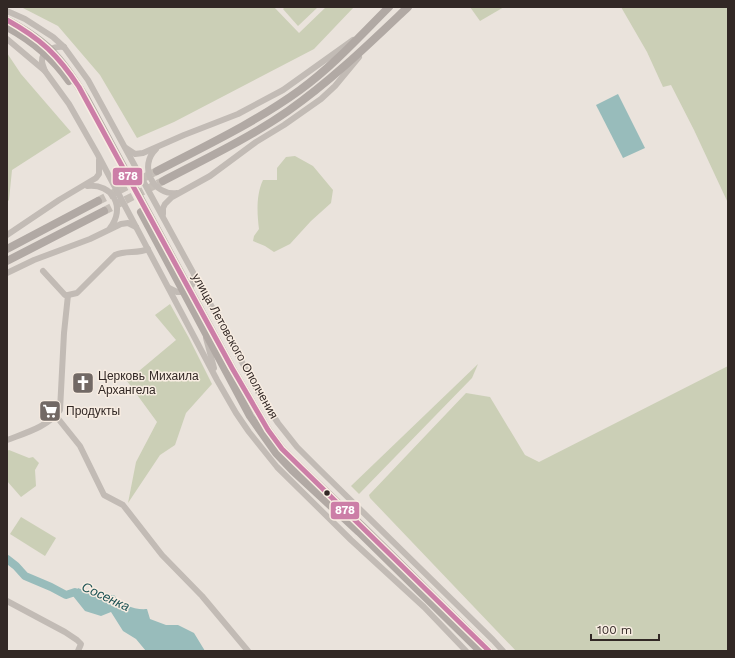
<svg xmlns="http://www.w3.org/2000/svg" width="735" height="658" font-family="'Work Sans',sans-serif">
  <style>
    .green { fill: #cbcfb6 }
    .water { fill: #98bcbb }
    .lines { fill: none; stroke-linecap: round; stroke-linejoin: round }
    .river { stroke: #98bcbb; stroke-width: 8 }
    .major-tunnel { stroke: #c5beb7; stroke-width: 8; stroke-dasharray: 8 4; stroke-linecap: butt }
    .minor { stroke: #c2bbb5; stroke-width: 6 }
    .major { stroke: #b1a9a4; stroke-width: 8 }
    .bus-1-casing { stroke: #f8ede2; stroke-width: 8 }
    .bus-1 { stroke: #cc7ea7; stroke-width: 5 }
    .bus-dot { fill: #322825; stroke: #f8ede2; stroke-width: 1.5 }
    .labels { text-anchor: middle; stroke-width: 3; stroke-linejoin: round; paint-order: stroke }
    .street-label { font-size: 12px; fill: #322825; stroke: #f8ede2 }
    .poi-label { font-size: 12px; fill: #322825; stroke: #f8ede2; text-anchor: start }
    .water-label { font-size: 13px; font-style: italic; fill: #1b5153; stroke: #f8ede2 }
    .line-badge { stroke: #f8ede2; stroke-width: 1.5 }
    .badge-label { font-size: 11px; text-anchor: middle; font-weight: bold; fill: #fff }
  </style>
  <rect width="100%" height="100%" fill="#eae3dc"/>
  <g class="green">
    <path d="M 21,7 L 274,7 L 299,33 L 326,7 L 354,7 L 314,49 L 174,122 L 137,138 L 100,75 L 58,26 Z"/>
    <path d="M 285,7 L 318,7 L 298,26 L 283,9 Z"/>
    <path d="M 470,7 L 504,7 L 480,21 Z"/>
    <path d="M 621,7 L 728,7 L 728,203 L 694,130 L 671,85 L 663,87 L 647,52 Z"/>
    <path d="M 7,53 L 21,74 L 71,132 L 12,170 L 9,200 L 7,202 Z"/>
    <path d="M 295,156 L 313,166 L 333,190 L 331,203 L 311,221 L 290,244 L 274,252 L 265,246 L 253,241 L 254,236 L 259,229 C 257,213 256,195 263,180 L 277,180 L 277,168 L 286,157 Z"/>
    <path d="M 170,304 L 189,338 L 212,384 L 186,413 L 175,445 L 160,455 L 128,503 L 136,462 L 157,422 L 127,381 L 176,340 L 155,315 Z"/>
    <path d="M 478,364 L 472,378 L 359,494 L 351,486 Z"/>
    <path d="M 728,366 L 728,651 L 516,651 L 370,498 L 369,495 L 466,393 L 490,397 L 525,455 L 539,462 Z"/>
    <path d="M 9,450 L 29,458 L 33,457 L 39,463 L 35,470 L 36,486 L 21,497 L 7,481 L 7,451 Z"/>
    <path d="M 21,517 L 56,538 L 45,556 L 10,534 Z"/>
  </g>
  <g class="water">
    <path d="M 618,94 L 645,148 L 623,158 L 596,105 Z"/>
    <path d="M 78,588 L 97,596 L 114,595 C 121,605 134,610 147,609 L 150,619 L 166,625 L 178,625 L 194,633 L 205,651 L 146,651 L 136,639 L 123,631 L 111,612 L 101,616 L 85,611 L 73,596 Z"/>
  </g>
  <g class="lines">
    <path class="river" d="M 7,559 L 16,566 L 25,576 L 51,587 L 66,595 L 75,592 L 85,597"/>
    <g class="major-tunnel">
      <path d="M 98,201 L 157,171"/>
      <path d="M 104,211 L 163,181"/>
    </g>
    <g class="minor">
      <path d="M 7,11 L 25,19 L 53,37 L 64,47 L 88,80 L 261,397 L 278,423 L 297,447 L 320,470 L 493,640 L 503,651"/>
      <path d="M 7,39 L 45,71 L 69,104 L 98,155 L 217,380 L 236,413 L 249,432 L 277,467 L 351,540 L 424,607 L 466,651"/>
      <path d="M 45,71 C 44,68 42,64 42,61 C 42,50 55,46 64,47"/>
      <path d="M 126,148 L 135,154 L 143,153 L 184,135 L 238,114 L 283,90 L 353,40"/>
      <path d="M 156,149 C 138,166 153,196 177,193"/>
      <path d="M 87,186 C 113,183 126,208 110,228"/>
      <path d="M 163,214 L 163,208 L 165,204 L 172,197 L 210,176 L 256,142 L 284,125 L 321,99 L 335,86 L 359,57"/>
      <path d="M 7,235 L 59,200 L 96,178 L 99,174 L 99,160"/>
      <path d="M 43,271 L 65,295 L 68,295 L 77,293 L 115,255 C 126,250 138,254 148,249"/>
      <path d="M 7,273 L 34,260 L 90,239 L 121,224 L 128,223 L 136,227"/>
      <path d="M 169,288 L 177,292 L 184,292 L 192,285 L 194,275"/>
      <path d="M 206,338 L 214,368"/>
      <path d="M 56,416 L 80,446 L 104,495 L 123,505 L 162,555 L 202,596 L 248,651"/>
      <path d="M 7,440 C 25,433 48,427 60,410 L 64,333 L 68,295"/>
      <path d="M 7,601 L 65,632 L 77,640 L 81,644 L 78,651"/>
    </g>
    <g class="major">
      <path d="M 7,20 C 25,30 44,41 57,57 C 68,69 77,84 86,98 L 232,368 L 268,430 L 282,449 L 298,465 L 363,527 L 489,651"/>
      <path d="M 7,27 C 31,40 53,58 69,81"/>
      <path d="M 157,171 C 205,146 256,122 300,90 C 333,66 360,36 389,7"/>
      <path d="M 163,181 C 205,159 249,138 288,111 C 331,81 370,43 408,7"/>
      <path d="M 141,212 L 250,416 L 276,453 L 292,470 L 359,532 L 480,651"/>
      <path d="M 7,249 L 98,201"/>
      <path d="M 7,261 L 104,211"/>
    </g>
    <g class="bus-1-casing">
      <path id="bus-1" d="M 7,20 C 41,39 58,55 79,87 L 232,368 L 268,430 L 282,449 L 489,651"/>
    </g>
    <use href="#bus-1" class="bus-1"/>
  </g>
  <defs>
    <g id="church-square" transform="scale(1.15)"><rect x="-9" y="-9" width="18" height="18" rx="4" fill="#726965" stroke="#f8ede2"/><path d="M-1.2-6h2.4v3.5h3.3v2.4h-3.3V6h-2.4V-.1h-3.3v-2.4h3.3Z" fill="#fff"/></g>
    <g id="supermarket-square" transform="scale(1.15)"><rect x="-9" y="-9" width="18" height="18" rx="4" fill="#726965" stroke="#f8ede2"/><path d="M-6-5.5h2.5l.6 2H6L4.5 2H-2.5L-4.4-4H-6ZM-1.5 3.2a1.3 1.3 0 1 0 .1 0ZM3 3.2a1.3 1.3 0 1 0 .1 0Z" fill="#fff"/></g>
  </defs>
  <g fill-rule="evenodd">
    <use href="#church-square" x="83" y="383"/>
    <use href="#supermarket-square" x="50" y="411"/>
  </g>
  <circle class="bus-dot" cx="327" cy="493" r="3.5"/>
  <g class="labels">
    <g class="street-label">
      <text transform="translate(235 346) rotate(61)" y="4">улица Летовского Ополчения</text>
    </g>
    <g class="poi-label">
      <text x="98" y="380">Церковь Михаила<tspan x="98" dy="14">Архангела</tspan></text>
      <text x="66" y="415">Продукты</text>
    </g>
    <g class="water-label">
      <text transform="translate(106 596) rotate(25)" y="5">Сосенка</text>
    </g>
  </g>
  <g class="line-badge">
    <rect x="112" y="167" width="31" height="19" rx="4" fill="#cc7ea7"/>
    <rect x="330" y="501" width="30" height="19" rx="4" fill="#cc7ea7"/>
  </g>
  <g class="badge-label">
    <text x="128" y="180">878</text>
    <text x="345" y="514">878</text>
  </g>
  <rect width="735" height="658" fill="none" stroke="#322825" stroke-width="16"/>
  <path d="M591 634v6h68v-6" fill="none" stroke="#322825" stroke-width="2"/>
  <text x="597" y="634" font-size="12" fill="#322825" stroke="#f8ede2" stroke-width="3" paint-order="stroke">100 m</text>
</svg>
